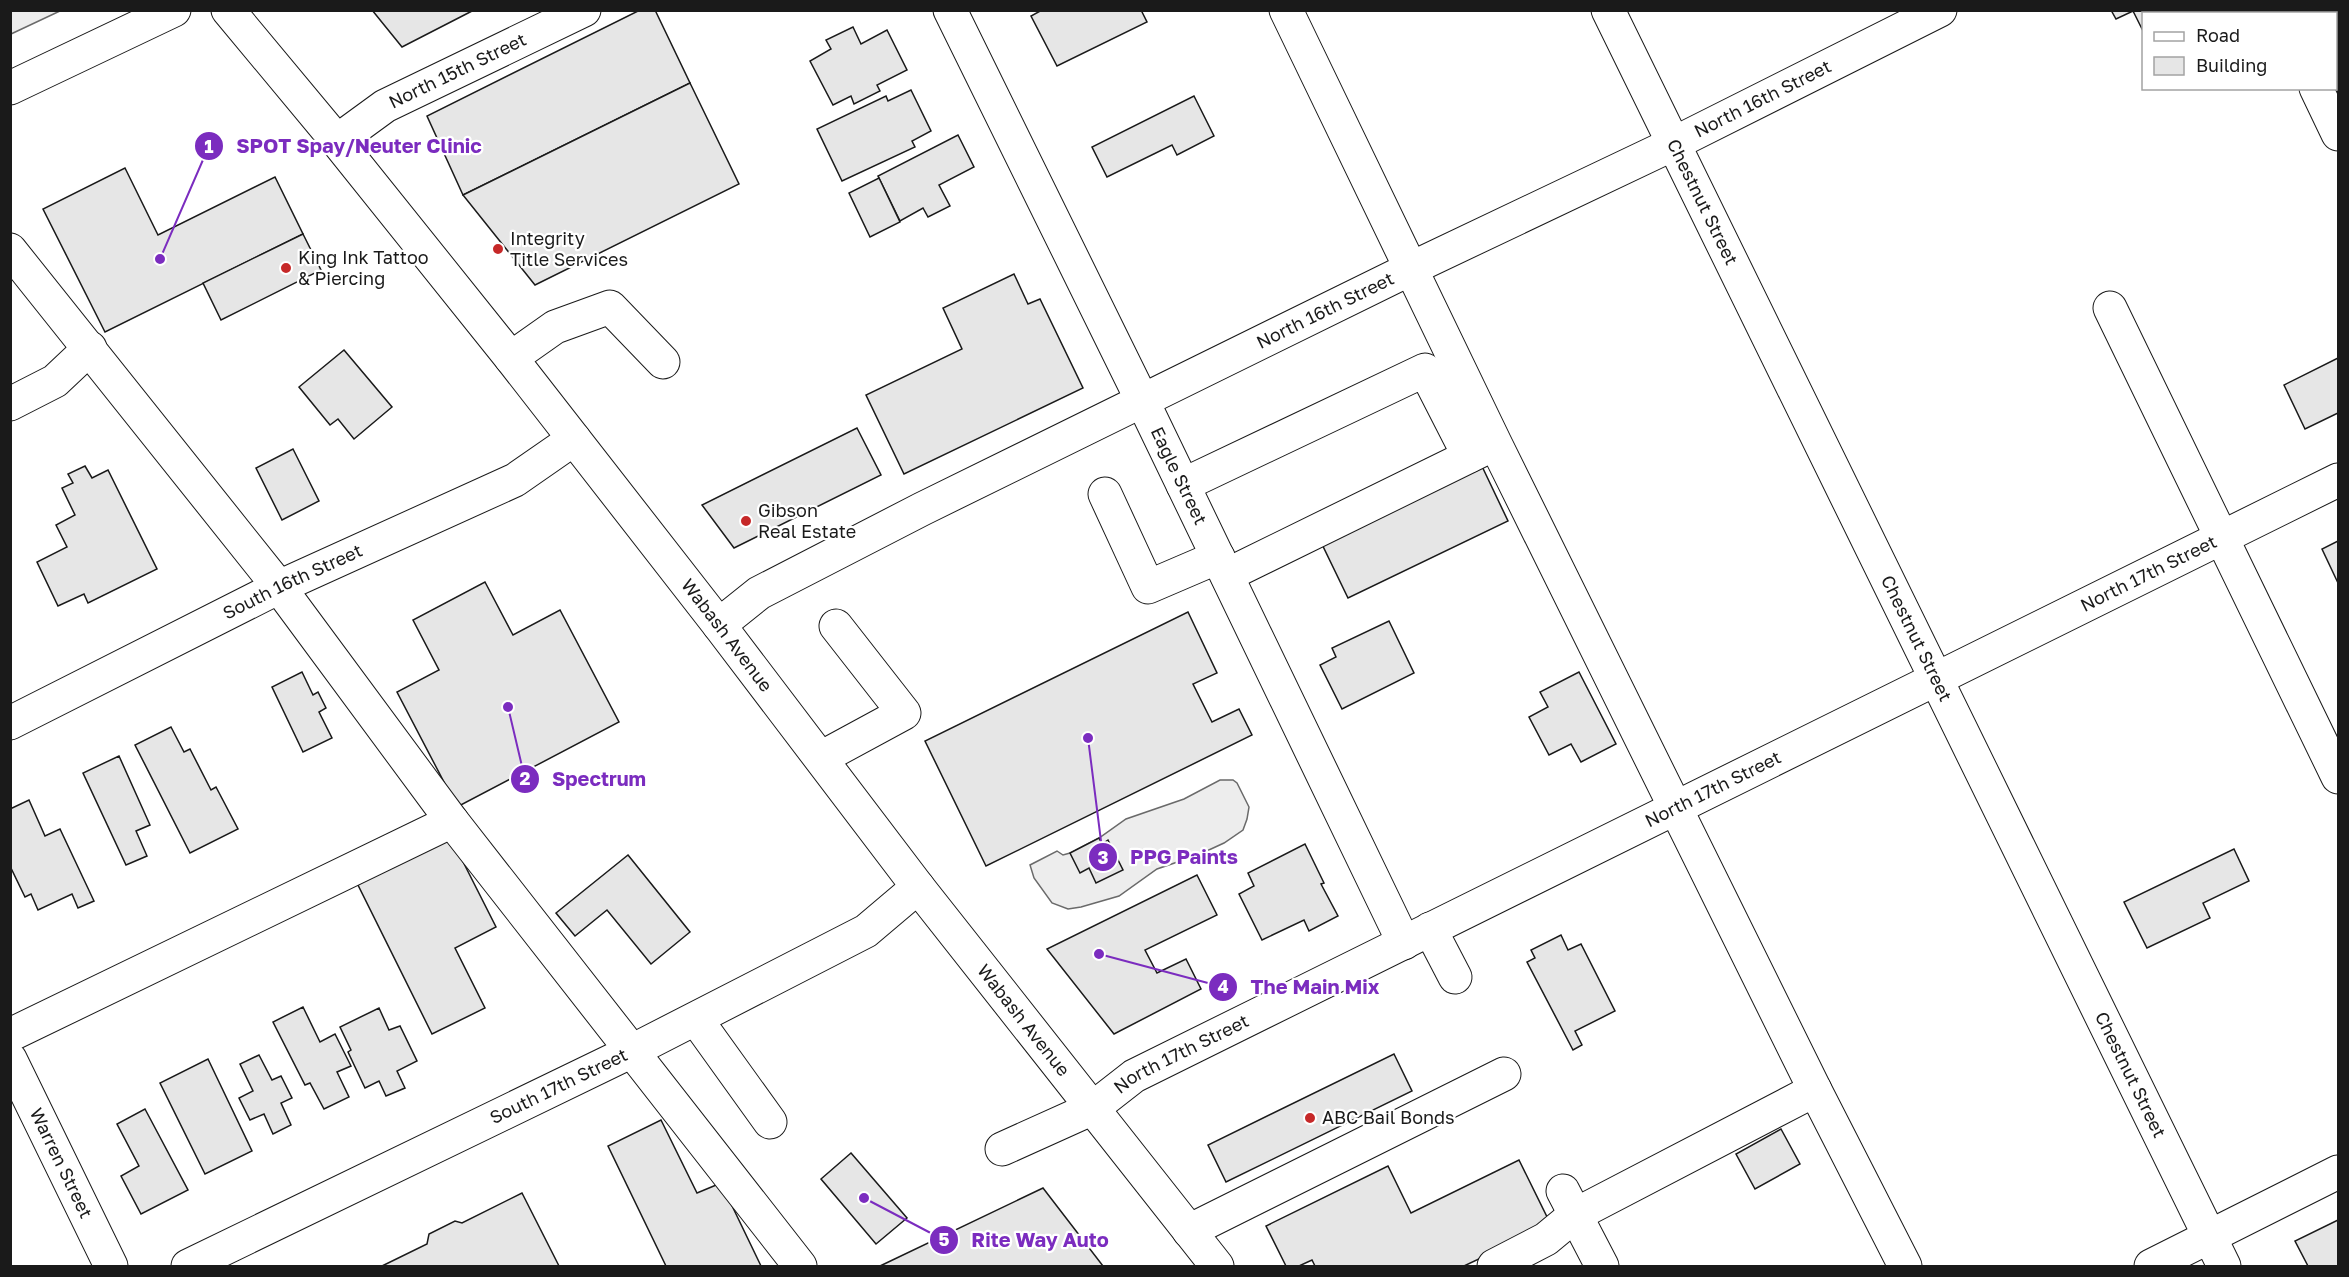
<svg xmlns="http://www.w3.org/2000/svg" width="2349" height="1277" font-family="'Golos Text',sans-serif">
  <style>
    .built { fill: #ededed; stroke: #6a6a6a; stroke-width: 1.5 }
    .building { fill: #e6e6e6; stroke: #1a1a1a; stroke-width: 1.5 }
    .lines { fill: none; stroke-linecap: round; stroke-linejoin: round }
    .minor-casing { stroke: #1a1a1a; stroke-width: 35 }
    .major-casing { stroke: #1a1a1a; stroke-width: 35 }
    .minor { stroke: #fff; stroke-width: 33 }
    .major { stroke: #fff; stroke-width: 33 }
    .poi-dot { fill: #c62828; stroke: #fff; stroke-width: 2 }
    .labels { text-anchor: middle; stroke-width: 4.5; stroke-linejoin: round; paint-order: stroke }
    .street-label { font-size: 18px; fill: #1a1a1a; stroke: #fff }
    .poi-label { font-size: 18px; fill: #1a1a1a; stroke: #fff; text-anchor: start }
    .leader { fill: none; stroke: #7b2cbf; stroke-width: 2 }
    .callout-dot { fill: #7b2cbf; stroke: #fff; stroke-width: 2 }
    .mark-label { font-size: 18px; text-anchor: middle; font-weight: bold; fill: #fff }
    .callout-label { font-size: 20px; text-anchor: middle; font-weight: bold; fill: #7b2cbf; stroke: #fff; stroke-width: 4.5; stroke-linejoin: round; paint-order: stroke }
  </style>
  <rect width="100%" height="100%" fill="#fff"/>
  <g class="built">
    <path d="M 11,10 L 60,10 L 60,11 L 11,34 Z"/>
    <path d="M 1220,780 L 1233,780 L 1237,783 L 1249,807 L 1247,819 L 1243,830 L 1224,843 L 1198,855 L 1157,869 L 1119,896 L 1081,907 L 1068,909 L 1052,903 L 1034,878 L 1030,865 L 1057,851 L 1063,855 L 1070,853 L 1099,838 L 1126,819 L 1184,799 Z"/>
  </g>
  <g class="building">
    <path d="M 372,10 L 474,10 L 402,47 Z"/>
    <path d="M 640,10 L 655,10 L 690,83 L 463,195 L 427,116 Z"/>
    <path d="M 1042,10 L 1141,10 L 1147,22 L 1057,66 L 1031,16 Z"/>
    <path d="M 2111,10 L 2184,10 L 2178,14 L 2144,14 L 2143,31 L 2133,11 L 2116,19 Z"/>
    <path d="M 853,27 L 861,44 L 887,30 L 907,70 L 877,85 L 880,91 L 854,104 L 851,96 L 833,105 L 810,61 L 831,49 L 826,40 Z"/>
    <path d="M 690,83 L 739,184 L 535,285 L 463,195 Z"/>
    <path d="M 911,90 L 931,131 L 912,141 L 915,147 L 842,181 L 817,129 L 886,96 L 888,101 Z"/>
    <path d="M 1194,96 L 1214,136 L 1177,155 L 1172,145 L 1107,177 L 1092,147 Z"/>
    <path d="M 958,135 L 974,167 L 939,185 L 950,206 L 928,217 L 923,208 L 900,221 L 878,176 Z"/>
    <path d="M 125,168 L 158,235 L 275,177 L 303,234 L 105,332 L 43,209 Z"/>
    <path d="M 879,178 L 900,222 L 870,237 L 849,193 Z"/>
    <path d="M 303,234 L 321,270 L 221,320 L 203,283 Z"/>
    <path d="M 1014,274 L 1028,304 L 1040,299 L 1083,388 L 904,474 L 866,395 L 962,349 L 943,308 Z"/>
    <path d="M 344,350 L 392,407 L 354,439 L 338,419 L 330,425 L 299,387 Z"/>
    <path d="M 2338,358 L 2338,413 L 2305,429 L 2284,385 Z"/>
    <path d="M 857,428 L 881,475 L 734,548 L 702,505 Z"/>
    <path d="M 293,449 L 319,501 L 282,520 L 256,468 Z"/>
    <path d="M 1479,460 L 1508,521 L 1348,598 L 1319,538 Z"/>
    <path d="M 85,466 L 92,478 L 108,470 L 157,569 L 88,603 L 84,594 L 58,606 L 37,562 L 67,547 L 56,525 L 75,515 L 62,488 L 73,483 L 68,474 Z"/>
    <path d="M 2338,541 L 2338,583 L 2322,549 Z"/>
    <path d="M 485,582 L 513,635 L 560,610 L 619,722 L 457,807 L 397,692 L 439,670 L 413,620 Z"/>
    <path d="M 1188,612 L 1217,673 L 1193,684 L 1212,722 L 1239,709 L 1252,735 L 986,866 L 925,741 Z"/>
    <path d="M 1389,621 L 1414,673 L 1342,709 L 1320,665 L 1336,657 L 1332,648 Z"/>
    <path d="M 302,672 L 313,695 L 318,692 L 326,708 L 319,712 L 332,738 L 303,752 L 272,687 Z"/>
    <path d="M 1579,672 L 1616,744 L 1581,762 L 1571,744 L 1549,755 L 1529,717 L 1548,707 L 1540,692 Z"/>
    <path d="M 171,727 L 184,752 L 190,749 L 211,790 L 216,787 L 238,829 L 190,853 L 135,745 Z"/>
    <path d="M 119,756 L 150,825 L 136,831 L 147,856 L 126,865 L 83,773 Z"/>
    <path d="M 29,800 L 45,836 L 60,829 L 94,901 L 78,908 L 72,894 L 38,910 L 31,894 L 25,897 L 10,866 L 10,809 Z"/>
    <path d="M 450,836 L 496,927 L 455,948 L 485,1008 L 432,1034 L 357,883 Z"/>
    <path d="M 1099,838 L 1102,844 L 1108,840 L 1123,870 L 1096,883 L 1089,868 L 1080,873 L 1070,853 Z"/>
    <path d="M 1305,844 L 1324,883 L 1321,884 L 1338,916 L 1309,931 L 1304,920 L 1262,940 L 1239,894 L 1254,886 L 1248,873 Z"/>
    <path d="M 2234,849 L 2249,881 L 2203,903 L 2210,918 L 2147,948 L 2124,902 Z"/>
    <path d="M 628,855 L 690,932 L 651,964 L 607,910 L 575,936 L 556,913 Z"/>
    <path d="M 1197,875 L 1217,915 L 1145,950 L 1157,973 L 1186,959 L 1201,989 L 1114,1034 L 1047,949 Z"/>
    <path d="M 1561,935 L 1568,950 L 1581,944 L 1615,1011 L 1575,1031 L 1582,1045 L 1573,1050 L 1527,962 L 1535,958 L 1531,950 Z"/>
    <path d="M 303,1007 L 320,1042 L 335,1034 L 351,1066 L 337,1072 L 349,1097 L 324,1109 L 310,1083 L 305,1085 L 273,1022 Z"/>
    <path d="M 379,1008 L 389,1030 L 400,1026 L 417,1061 L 397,1071 L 405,1088 L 386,1096 L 379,1081 L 365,1088 L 348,1052 L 351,1050 L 340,1027 Z"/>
    <path d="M 1394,1054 L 1412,1091 L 1226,1182 L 1208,1145 Z"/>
    <path d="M 259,1055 L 272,1080 L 281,1076 L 292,1098 L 281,1103 L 291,1125 L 273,1134 L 264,1114 L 250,1120 L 239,1098 L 253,1091 L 240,1064 Z"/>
    <path d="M 208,1059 L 252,1151 L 205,1174 L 160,1083 Z"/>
    <path d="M 145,1109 L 188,1190 L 141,1214 L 121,1176 L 139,1166 L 117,1124 Z"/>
    <path d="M 661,1120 L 697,1193 L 721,1183 L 761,1266 L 666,1266 L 608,1146 Z"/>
    <path d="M 1781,1129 L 1800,1164 L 1755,1189 L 1736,1154 Z"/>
    <path d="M 851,1153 L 907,1218 L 876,1244 L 821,1179 Z"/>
    <path d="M 1519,1160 L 1551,1225 L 1464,1266 L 1315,1266 L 1312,1260 L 1299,1266 L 1286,1266 L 1266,1226 L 1388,1166 L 1411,1213 Z"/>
    <path d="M 1043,1188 L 1103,1266 L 880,1266 Z"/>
    <path d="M 522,1193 L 559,1266 L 382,1266 L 427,1244 L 429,1234 L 455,1221 L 462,1223 Z"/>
    <path d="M 2338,1220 L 2338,1266 L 2308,1266 L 2295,1241 Z"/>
  </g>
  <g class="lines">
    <g class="minor-casing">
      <g id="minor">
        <path id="s1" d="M 950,10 L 1142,400 L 1404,943"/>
        <path d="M 1286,10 L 1495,443 L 1815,1090 L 1905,1266"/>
        <path id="s2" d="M 1608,10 L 2224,1266"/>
        <path d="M 2278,10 L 2279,14"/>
        <path d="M 10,88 L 174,10"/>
        <path d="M 2316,88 L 2338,134"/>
        <path id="s3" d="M 337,141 L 385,106 L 584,10"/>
        <path d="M 10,250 L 279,587 L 452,821 L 800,1266"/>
        <path d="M 2110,308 L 2338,777"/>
        <path d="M 511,358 L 555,327 L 610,307 L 663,362"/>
        <path d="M 10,404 L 55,381 L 90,348"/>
        <path d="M 1183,485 L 1425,370 L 1469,456"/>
        <path d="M 1105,494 L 1148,587 L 1218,557"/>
        <path d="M 1227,575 L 1488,447"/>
        <path id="s4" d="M 719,625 L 759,593 L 922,509 L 1410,269 L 1673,144 L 1940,10"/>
        <path id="s5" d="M 10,723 L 279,587 L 515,480 L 574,439"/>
        <path d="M 821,758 L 904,713 L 836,626"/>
        <path d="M 1430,929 L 1455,977"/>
        <path d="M 696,1019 L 770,1122"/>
        <path d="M 10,1035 L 452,821"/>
        <path id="s6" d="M 10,1059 L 111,1266"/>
        <path id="s7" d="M 1002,1149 L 1093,1108 L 1134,1076 L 2338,480"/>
        <path d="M 1563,1191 L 1602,1266"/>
        <path d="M 1189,1231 L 1504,1074"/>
        <path id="s8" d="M 188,1266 L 632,1051 L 866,931 L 918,887"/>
        <path d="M 1494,1266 L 1546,1239 L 1575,1215 L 1815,1090"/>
        <path d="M 2151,1266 L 2338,1172"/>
      </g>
    </g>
    <g class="major-casing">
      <g id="major">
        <path id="s9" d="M 228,10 L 337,141 L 511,358 L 719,625 L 918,887 L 1217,1266"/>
      </g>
    </g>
    <use href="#minor" class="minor"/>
    <use href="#major" class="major"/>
  </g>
  <g class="poi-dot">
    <circle cx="498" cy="249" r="6"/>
    <circle cx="286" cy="268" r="6"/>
    <circle cx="746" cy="521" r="6"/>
    <circle cx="1310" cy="1118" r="6"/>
  </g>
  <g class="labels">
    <g class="street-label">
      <text dy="6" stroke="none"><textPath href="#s3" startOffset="140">North 15th Street</textPath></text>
      <text dy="6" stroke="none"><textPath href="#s4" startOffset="1170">North 16th Street</textPath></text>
      <text dy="6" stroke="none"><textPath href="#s2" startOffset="214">Chestnut Street</textPath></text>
      <text dy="6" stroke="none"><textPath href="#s4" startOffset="684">North 16th Street</textPath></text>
      <text dy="6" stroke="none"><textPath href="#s1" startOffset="519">Eagle Street</textPath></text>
      <text dy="6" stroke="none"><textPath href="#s7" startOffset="1284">North 17th Street</textPath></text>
      <text dy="6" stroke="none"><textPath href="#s5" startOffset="316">South 16th Street</textPath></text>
      <text dy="6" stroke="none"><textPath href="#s9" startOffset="800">Wabash Avenue</textPath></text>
      <text dy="6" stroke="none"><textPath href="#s2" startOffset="700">Chestnut Street</textPath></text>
      <text dy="6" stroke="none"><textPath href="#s7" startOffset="798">North 17th Street</textPath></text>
      <text dy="6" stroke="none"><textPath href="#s9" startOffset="1286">Wabash Avenue</textPath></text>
      <text dy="6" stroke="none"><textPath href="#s7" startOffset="204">North 17th Street</textPath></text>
      <text dy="6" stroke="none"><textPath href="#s2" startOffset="1186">Chestnut Street</textPath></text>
      <text dy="6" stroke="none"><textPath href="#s8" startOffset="412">South 17th Street</textPath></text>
      <text dy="6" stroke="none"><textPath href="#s6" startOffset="116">Warren Street</textPath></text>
    </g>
    <g class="poi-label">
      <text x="510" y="245">Integrity<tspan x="510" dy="21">Title Services</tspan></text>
      <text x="298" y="264">King Ink Tattoo<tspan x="298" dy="21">&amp; Piercing</tspan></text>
      <text x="758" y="517">Gibson<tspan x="758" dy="21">Real Estate</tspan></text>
      <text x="1322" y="1124">ABC Bail Bonds</text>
    </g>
  </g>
  <path class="leader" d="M160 259L209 146M508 707L525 779M1088 738L1103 857M1099 954L1223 987M864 1198L944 1240"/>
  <g class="callout-dot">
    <circle cx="160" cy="259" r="6"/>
    <circle cx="508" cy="707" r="6"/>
    <circle cx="1088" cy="738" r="6"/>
    <circle cx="1099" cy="954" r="6"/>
    <circle cx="864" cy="1198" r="6"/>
    <circle cx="209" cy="146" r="15"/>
    <circle cx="525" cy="779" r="15"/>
    <circle cx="1103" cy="857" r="15"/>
    <circle cx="1223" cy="987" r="15"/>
    <circle cx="944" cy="1240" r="15"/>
  </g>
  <g class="mark-label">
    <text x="209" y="153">1</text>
    <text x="525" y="785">2</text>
    <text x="1103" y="864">3</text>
    <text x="1223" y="993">4</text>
    <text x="944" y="1246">5</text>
  </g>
  <g class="callout-label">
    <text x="359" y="153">SPOT Spay/Neuter Clinic</text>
    <text x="599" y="786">Spectrum</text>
    <text x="1184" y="864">PPG Paints</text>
    <text x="1315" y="994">The Main Mix</text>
    <text x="1040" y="1247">Rite Way Auto</text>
  </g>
  <rect width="2349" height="1277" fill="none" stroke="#1a1a1a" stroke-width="24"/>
  <rect x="2142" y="12" width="195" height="78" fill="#ffffff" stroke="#a3a3a3" stroke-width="1.5"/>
  <rect x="2154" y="32" width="30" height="9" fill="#ffffff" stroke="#a3a3a3" stroke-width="1.5"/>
  <text x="2196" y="42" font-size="18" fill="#1a1a1a">Road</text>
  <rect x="2154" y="57" width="30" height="18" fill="#e6e6e6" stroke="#a3a3a3" stroke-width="1.5"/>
  <text x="2196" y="72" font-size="18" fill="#1a1a1a">Building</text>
</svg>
